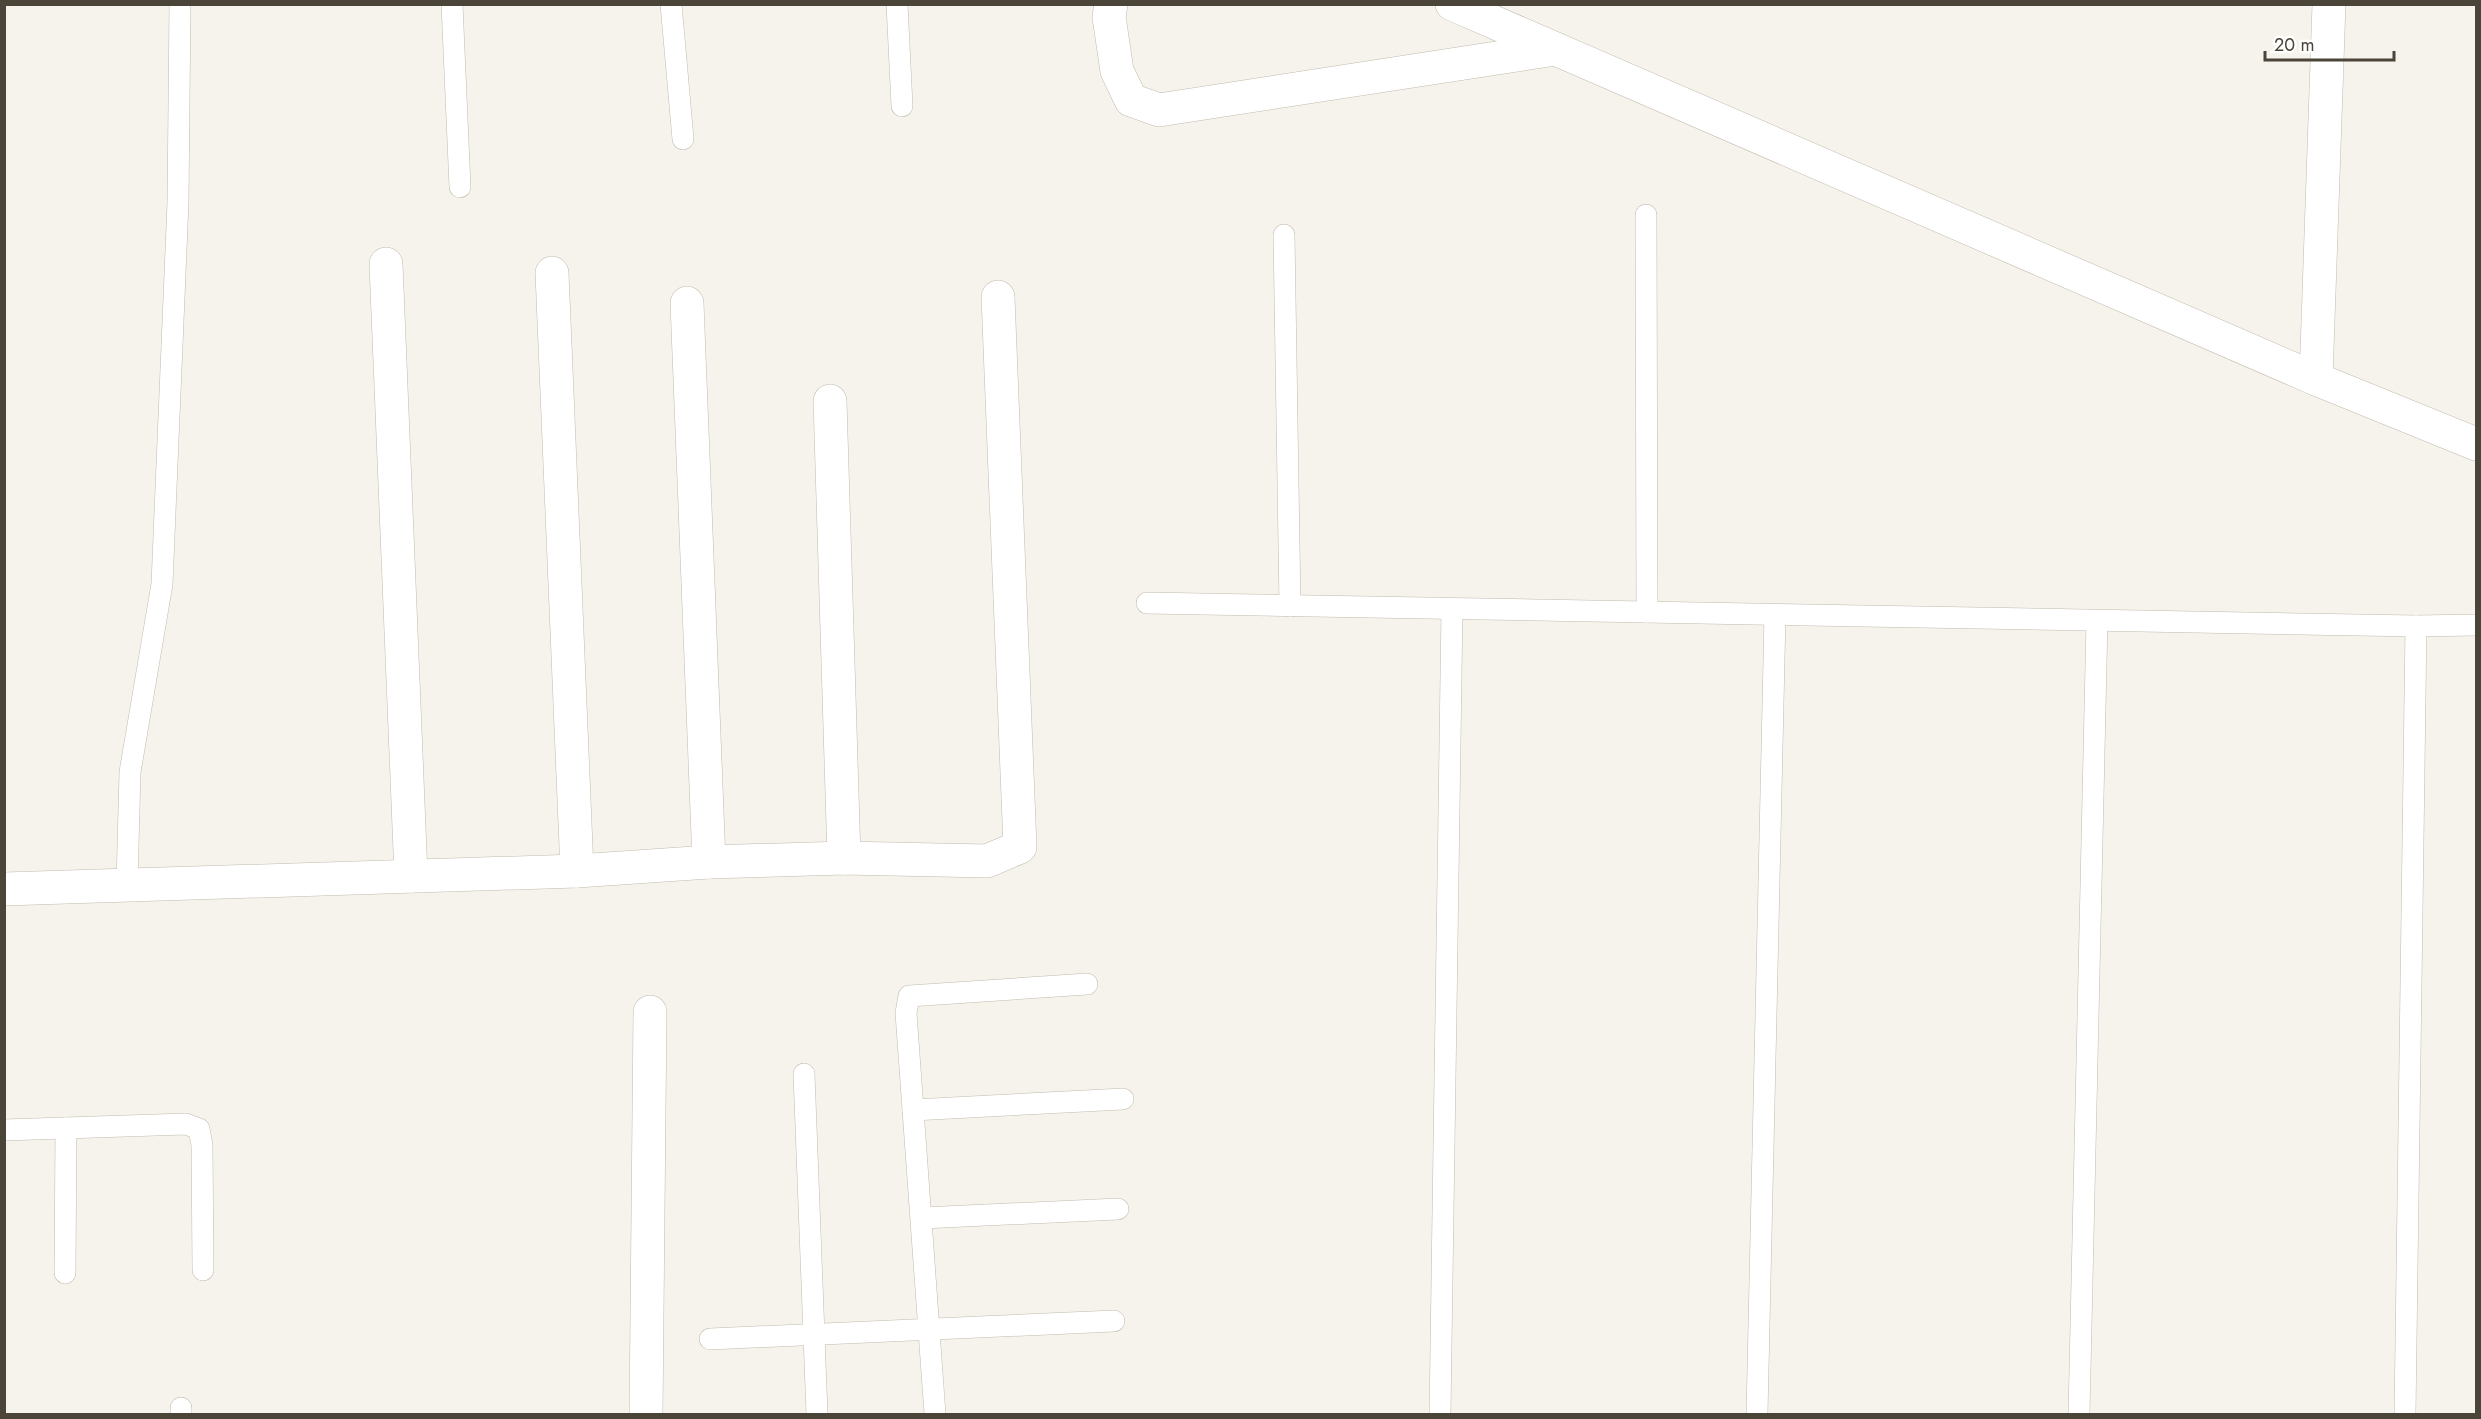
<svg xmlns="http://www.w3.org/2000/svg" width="2481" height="1419" font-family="Jost,sans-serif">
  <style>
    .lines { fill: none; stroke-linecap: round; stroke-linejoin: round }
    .service-casing { stroke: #c2bbae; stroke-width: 22 }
    .minor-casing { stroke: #c2bbae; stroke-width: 34 }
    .tertiary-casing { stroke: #c2bbae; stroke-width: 34 }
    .service { stroke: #fff; stroke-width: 21 }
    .minor { stroke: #fff; stroke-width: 33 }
    .tertiary { stroke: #fff; stroke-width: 33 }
  </style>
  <rect width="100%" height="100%" fill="#f6f3ec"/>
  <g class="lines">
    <g class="service-casing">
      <g id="service">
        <path d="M 452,4 L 460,187"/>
        <path d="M 671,4 L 683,139"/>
        <path d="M 897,4 L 902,106"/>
        <path d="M 1646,215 L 1647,612"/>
        <path d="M 1284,235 L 1290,606"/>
        <path d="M 1147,603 L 2416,626 L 2476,625"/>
        <path d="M 127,884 L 130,772 L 162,584 L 178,202 L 180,4"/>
        <path d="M 804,1074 L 817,1414"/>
        <path d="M 913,1110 L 1123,1099"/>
        <path d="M 4,1130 L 186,1124 L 199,1129 L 202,1145 L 203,1270"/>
        <path d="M 922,1218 L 1118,1209"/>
        <path d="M 65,1273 L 66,1128"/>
        <path d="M 710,1339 L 1114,1321"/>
        <path d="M 181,1408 L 181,1414"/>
        <path d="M 935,1414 L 906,1013 L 909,996 L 1087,984"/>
        <path d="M 1440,1414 L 1452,609"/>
        <path d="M 1757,1414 L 1775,615"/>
        <path d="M 2079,1414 L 2097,621"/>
        <path d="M 2405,1414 L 2416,626"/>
      </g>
    </g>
    <g class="minor-casing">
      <g id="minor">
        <path d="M 1111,4 L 1109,17 L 1117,71 L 1131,100 L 1159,110 L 1555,49"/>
        <path d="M 386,264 L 411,876"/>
        <path d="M 552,273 L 577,871"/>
        <path d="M 687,303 L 709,862"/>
        <path d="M 2316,379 L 2329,4"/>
        <path d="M 830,401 L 844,858"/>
        <path d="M 4,889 L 577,871 L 709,862 L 844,858 L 987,861 L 1020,847 L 998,297"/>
        <path d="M 646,1414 L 650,1012"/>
      </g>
    </g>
    <g class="tertiary-casing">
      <path id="tertiary" d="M 1452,4 L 2316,379 L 2476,444"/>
    </g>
    <use href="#service" class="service"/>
    <use href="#minor" class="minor"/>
    <use href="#tertiary" class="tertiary"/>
  </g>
  <rect width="2481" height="1419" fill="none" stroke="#4b4439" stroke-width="12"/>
  <path d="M2265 51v9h129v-9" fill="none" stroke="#4b4439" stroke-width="3"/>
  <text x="2274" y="51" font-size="18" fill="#4b4439" stroke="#ffffff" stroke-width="4.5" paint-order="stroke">20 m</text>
</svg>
